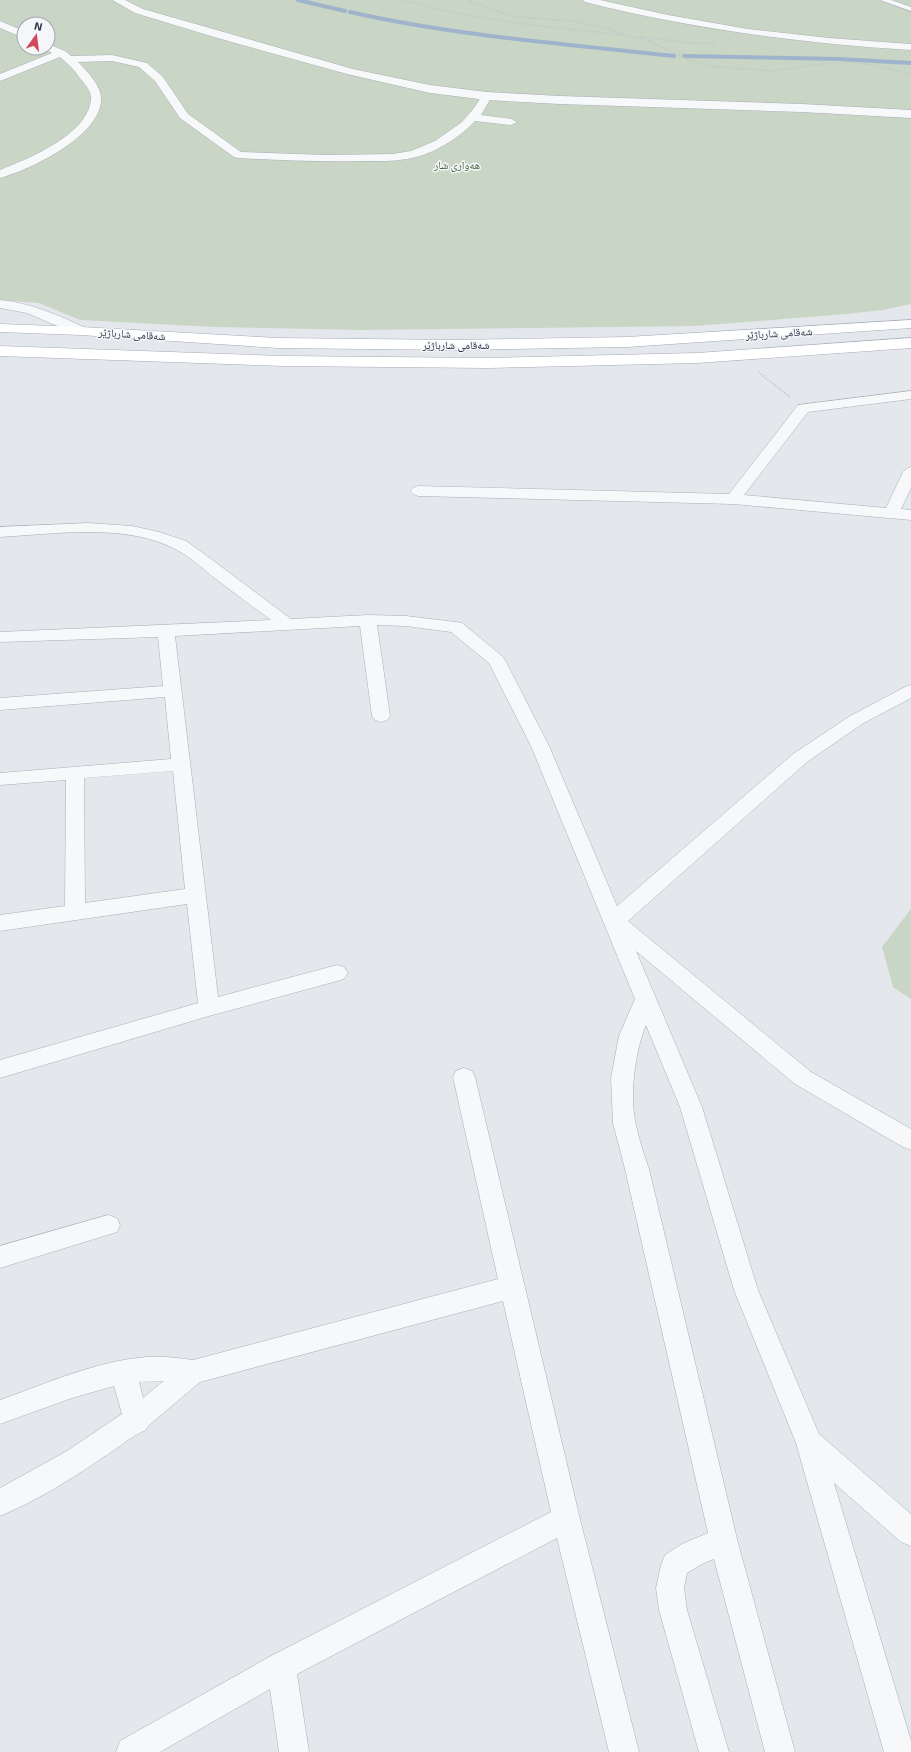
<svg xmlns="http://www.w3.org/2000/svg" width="911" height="1752" font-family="'Exo 2','Noto Naskh Arabic',sans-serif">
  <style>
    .green { fill: #c9d6c5; fill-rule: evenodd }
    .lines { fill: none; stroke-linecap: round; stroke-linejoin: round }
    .stream { stroke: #9fb4cc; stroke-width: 4 }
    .pedestrian-casing { stroke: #a9aeb7; stroke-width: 1 }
    .minor-casing { stroke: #a9aeb7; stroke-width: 1 }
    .tertiary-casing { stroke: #a9aeb7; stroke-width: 1 }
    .primary-casing { stroke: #a3abb8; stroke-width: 1 }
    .path { stroke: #c2c5cb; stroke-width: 1.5; stroke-dasharray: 1.5 1.5; stroke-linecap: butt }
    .pedestrian { fill: #f7f8fa; fill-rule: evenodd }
    .minor { fill: #f7f8fa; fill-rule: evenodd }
    .tertiary { fill: #f7f8fa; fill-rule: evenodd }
    .primary { fill: #fff; fill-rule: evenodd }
    .labels { text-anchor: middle; stroke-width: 3; stroke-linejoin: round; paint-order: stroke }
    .far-park-label { font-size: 11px; fill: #3f6138; stroke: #f4f6f9 }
    .far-street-label { font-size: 11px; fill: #2b3445; stroke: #f4f6f9 }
  </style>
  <rect width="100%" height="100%" fill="#e4e7ec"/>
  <g class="green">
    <path d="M 0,0 L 911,0 L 911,304 L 883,310 L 846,314 L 695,326 L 361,330 L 215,327 L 80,320 L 39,303 L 0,300 ZM 24,24 L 48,24 L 48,48 L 24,48 Z"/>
    <path d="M 911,909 L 911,999 L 893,987 L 882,947 Z"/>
  </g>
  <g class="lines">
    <g class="stream">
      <path d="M 298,0 L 345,11"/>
      <path d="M 350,12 C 456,36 566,44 674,56"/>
      <path d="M 684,56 L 839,59 L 911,63"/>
    </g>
    <g class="pedestrian-casing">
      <path id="pedestrian" d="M 880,0 L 891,0 L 911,7 L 911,11 Z"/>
    </g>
    <g class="minor-casing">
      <g id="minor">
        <path d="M 583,0 L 600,0 L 668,15 L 748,29 L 829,38 L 911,44 L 911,50 C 800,43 692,29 585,2 Z"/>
        <path d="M 0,21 L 24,31 L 24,38 L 0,28 Z"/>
        <path d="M 48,44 L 65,51 L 71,56 L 112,55 L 147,63 L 163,77 L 188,114 L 241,152 L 325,155 L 393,154 L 411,151 L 435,141 L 462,122 L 474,108 L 483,94 L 487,93 L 492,96 L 481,115 L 511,119 L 517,122 L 511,125 L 475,121 C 461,136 437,152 416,157 C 397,162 377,161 358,161 C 318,162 278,160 238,158 L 234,157 L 180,118 L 155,81 L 139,67 L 112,61 L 78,62 C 86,70 101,85 101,98 C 103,135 30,170 0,178 L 0,170 C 28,159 90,134 91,98 C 91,90 84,83 79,77 C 74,69 67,63 60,57 L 0,81 L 0,74 L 52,53 L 44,48 L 48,48 Z"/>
        <path d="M 0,300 C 31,303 58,315 86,328 L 88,331 L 86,334 L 76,334 L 27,313 L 0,308 Z"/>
        <path d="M 911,391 L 911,399 L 808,412 L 744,495 L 886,508 L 903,472 L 906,469 L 911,467 L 911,488 L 901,509 L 911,510 L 911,520 L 733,504 L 418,496 L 413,494 L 410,491 L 413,488 L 418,486 L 729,494 L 798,405 Z"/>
        <path d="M 88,523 L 132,526 L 159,532 L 186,541 L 203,553 L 291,619 L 368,615 L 406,616 L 456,622 L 462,623 L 502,656 L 505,660 L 549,746 L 617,906 L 793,754 L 850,716 L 905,687 L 911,685 L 911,698 L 862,724 L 807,762 L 628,921 L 811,1072 L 911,1129 L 911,1150 L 903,1147 L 795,1084 L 636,951 L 702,1107 L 758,1290 L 819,1434 L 911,1514 L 911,1546 L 901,1542 L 834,1483 L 911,1741 L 911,1752 L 884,1752 L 796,1443 L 734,1290 L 680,1107 L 646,1025 C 635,1051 629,1097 636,1125 C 639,1140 644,1154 649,1169 L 738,1543 L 795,1752 L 765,1752 L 714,1559 L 702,1564 L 687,1573 L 684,1588 L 687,1610 L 729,1752 L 699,1752 L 659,1610 L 656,1588 L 661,1565 L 665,1555 L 682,1544 L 708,1533 L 625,1169 L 613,1123 L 611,1078 L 619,1036 L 635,999 L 531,746 L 489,663 L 451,632 L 406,626 L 377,625 L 390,716 L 387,720 L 381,722 L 375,720 L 372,716 L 360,626 L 175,636 L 218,997 L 337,965 L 344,967 L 348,973 L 344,979 L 337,981 L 209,1016 L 0,1078 L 0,1060 L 198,1003 L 187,904 L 0,931 L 0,915 L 65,906 L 66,780 L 0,785 L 0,773 L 171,759 L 165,697 L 0,710 L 0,698 L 163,686 L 158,637 L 0,642 L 0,632 L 271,620 C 251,605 231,591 212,576 C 200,566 189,556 175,549 C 126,523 54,534 0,537 L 0,527 ZM 173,771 L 185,889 L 85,903 L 84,778 Z"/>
        <path d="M 464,1068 L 472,1071 L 475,1077 L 580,1519 L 639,1752 L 609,1752 L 557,1538 L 297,1674 L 309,1752 L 279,1752 L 270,1689 L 160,1752 L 116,1752 L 120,1741 L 271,1656 L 551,1512 L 503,1301 L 200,1382 L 148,1426 L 146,1430 C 131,1436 117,1449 102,1458 C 70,1480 36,1501 0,1516 L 0,1488 L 67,1451 L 122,1414 L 114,1386 L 72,1398 L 0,1424 L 0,1400 C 48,1383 96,1361 147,1357 C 162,1356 178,1358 193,1360 L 498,1279 L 453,1077 L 456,1071 ZM 164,1381 L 161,1383 L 143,1398 L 139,1382 Z"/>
        <path d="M 108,1215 L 117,1218 L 120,1225 L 117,1232 L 0,1268 L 0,1246 Z"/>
      </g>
    </g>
    <g class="tertiary-casing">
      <path id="tertiary" d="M 112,0 L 125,0 L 143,9 L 353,69 L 430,85 L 487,92 L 560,96 L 802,104 L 911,110 L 911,118 L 802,112 L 560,104 L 487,100 L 430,93 L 347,74 L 214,37 L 135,13 Z"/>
    </g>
    <g class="primary-casing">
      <g id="primary">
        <path d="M 911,320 L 911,328 L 627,347 L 455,350 L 278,348 L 81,335 L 0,332 L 0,324 L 81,327 L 278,338 L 455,340 L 627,337 Z"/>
        <path d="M 911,338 L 911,348 L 697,363 L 488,368 L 283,366 L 0,356 L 0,346 L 283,356 L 488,358 L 697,353 Z"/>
      </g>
    </g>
    <g class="path">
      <path d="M 403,0 C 476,21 550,27 625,35"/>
      <path d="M 468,0 L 503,13 L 519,17 L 572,21 L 601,27 L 648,41 L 694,62 L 708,66 L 772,71 L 820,64 L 852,62 L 874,65 L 911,74"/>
      <path d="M 640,37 L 693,43 L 716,43"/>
      <path d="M 758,372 L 790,397"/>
    </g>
    <use href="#pedestrian" class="pedestrian"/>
    <use href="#minor" class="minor"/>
    <use href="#tertiary" class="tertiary"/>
    <use href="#primary" class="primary"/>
  </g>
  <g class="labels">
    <g class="far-park-label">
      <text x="457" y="169">هەواری شار</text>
    </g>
    <g class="far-street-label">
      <text transform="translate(779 333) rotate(-3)" y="4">شەقامی شارباژێر</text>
      <text transform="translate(132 334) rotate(4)" y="4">شەقامی شارباژێر</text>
      <text x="456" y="349">شەقامی شارباژێر</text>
    </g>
  </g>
  <g transform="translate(36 36) rotate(14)"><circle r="19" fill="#f4f6f9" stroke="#a4a8b1"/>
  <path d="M0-3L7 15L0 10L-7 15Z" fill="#d1495b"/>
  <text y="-6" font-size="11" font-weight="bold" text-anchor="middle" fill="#2b3445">N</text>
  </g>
</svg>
